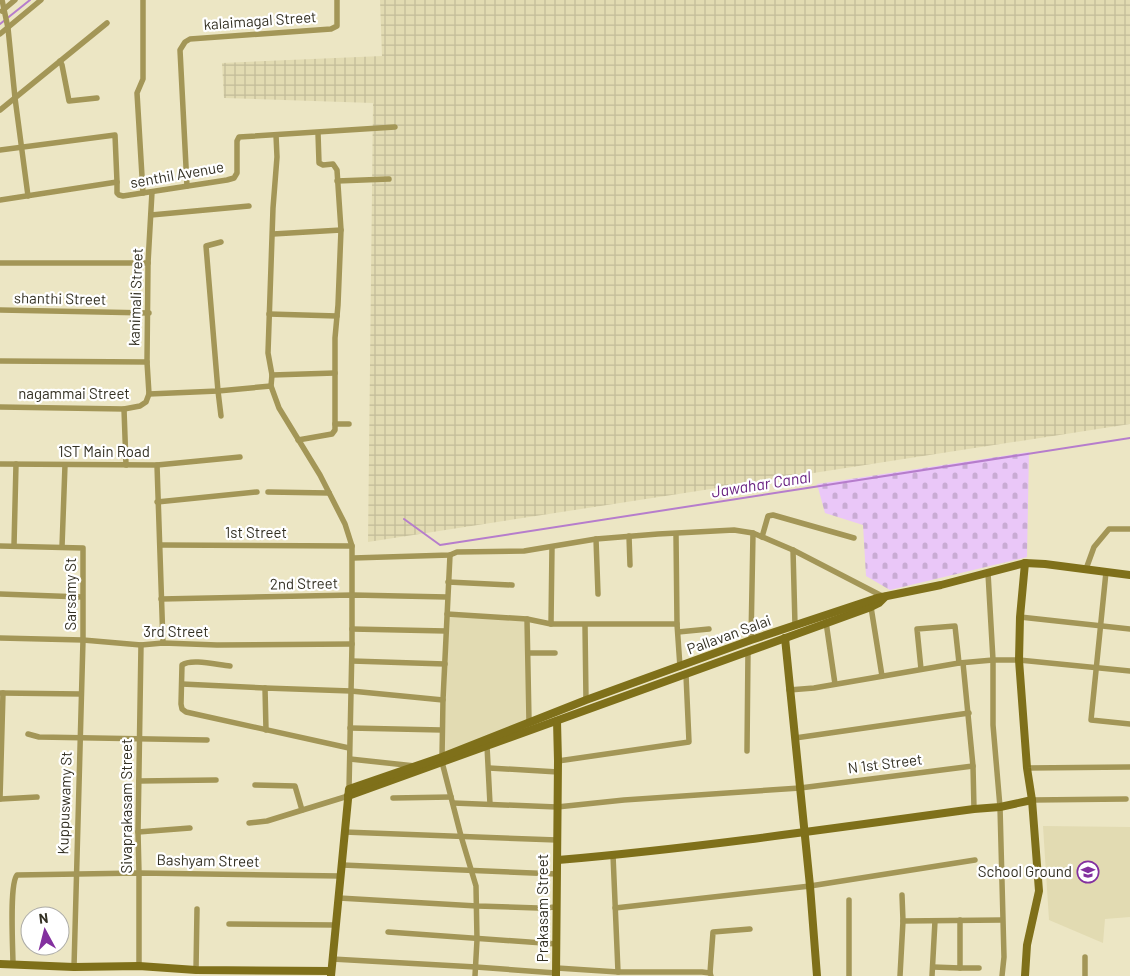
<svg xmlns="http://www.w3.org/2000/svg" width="1130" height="976" font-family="Barlow,sans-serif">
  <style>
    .built { fill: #e2dbb2 }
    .industrial { fill: url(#industrial-grid) }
    .cemetery { fill: url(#cemetery-stones) }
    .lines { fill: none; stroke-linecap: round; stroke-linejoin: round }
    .stream { stroke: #b67dcc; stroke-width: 2 }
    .street { stroke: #a39657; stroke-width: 5.5 }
    .secondary { stroke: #7f701a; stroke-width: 8 }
    .labels { text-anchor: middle; stroke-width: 4.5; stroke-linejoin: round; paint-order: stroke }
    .street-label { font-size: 15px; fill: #333023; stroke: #fff }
    .poi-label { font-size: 15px; fill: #333023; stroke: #fff; text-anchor: end }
    .water-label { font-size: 16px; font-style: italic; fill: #6a2281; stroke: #fff }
  </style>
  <defs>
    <pattern id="industrial-grid" width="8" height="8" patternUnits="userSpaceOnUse" patternTransform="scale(1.25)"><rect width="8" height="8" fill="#e2dbb2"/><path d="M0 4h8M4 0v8" fill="none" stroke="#c2bc99"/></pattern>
    <pattern id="cemetery-stones" width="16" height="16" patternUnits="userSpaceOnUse" patternTransform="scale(1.25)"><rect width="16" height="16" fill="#eac7f8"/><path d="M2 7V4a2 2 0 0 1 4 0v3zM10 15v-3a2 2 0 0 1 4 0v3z" fill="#c9abd4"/></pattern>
  </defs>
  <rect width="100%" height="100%" fill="#ece6c4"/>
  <g class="built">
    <path d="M 449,615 L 527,619 L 527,720 L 444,754 Z"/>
    <path d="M 1043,826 L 1130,827 L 1130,917 L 1105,919 L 1103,943 L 1049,920 Z"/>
  </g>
  <path class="industrial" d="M 380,0 L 1130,0 L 1130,424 L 368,542 L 373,103 L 224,98 L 222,63 L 382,56 Z"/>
  <path class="cemetery" d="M 1029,452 L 1027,557 L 890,590 L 866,576 L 863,525 L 825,513 L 817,484 Z"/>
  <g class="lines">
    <g class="stream">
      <path d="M 0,24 L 30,0"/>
      <path d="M 404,519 L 440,545 L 1130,438"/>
    </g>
    <g class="street">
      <path d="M 2,0 L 8,28 L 15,98 L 28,196"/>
      <path d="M 2,11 L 15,0"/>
      <path d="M 0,34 L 41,0"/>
      <path d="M 60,61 L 62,65 L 69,101 L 97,98"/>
      <path d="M 0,110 L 107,23"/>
      <path d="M 276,135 L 277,157 L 273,208 L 268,353 L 272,375 L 271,386 L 279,408 L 320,475 L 345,524 L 352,546 L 352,644 L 349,789"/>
      <path d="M 0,150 L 115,135 L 117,182"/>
      <path d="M 337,181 L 389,179"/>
      <path d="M 187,186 L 180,50 L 185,42 L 190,39 L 331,29 L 337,26 L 337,0"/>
      <path d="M 143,193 L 137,93 L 143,79 L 143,0"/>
      <path d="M 0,200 L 117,182 L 117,193 L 119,195 L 123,196 L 227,180 L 234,178 L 237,173 L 237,141 L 239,137 L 395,127"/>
      <path d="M 151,215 L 249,206"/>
      <path d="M 273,234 L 341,230"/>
      <path d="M 221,242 L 206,246 L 218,391 L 221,416"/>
      <path d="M 0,263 L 148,263"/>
      <path d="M 0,310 L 149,313"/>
      <path d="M 269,314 L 337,316"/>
      <path d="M 0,361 L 147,362"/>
      <path d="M 272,375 L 335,373"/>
      <path d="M 149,394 L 218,391 L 271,386"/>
      <path d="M 0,407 L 124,409 L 140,406 L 146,402 L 149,394 L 147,362 L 148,263 L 152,192"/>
      <path d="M 124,409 L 126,465"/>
      <path d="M 335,424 L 349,424"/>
      <path d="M 298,440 L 332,434 L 335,430 L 335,338 L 338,305 L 341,230 L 337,170 L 333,164 L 323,165 L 319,163 L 318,133"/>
      <path d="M 0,464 L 157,465 L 163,643"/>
      <path d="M 157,465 L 240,457"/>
      <path d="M 268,492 L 329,493"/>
      <path d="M 157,502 L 257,492"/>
      <path d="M 676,534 L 677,624 L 680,667"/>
      <path d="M 629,536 L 630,565"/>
      <path d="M 762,537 L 768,516 L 773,515 L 854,538"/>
      <path d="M 596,539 L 598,594"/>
      <path d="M 161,545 L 352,546"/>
      <path d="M 0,546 L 83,548 L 83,640 L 74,967"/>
      <path d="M 14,546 L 16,464"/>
      <path d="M 62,547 L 65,465"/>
      <path d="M 793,550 L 795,625"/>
      <path d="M 353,558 L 450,555 L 457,552 L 524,551 L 596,539 L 658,534 L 734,530 L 753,533 L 793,550 L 884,597"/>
      <path d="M 1086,569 L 1094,547 L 1109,529 L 1130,529"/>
      <path d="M 1106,572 L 1091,720 L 1130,724"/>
      <path d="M 988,573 L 993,660 L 993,725 L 1000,807 L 1004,957 L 1002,976"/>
      <path d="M 448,582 L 512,585"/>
      <path d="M 0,594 L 82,597"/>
      <path d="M 161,599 L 353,595 L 447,597"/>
      <path d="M 871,607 L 882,676"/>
      <path d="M 447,614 L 527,619 L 551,624 L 677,624"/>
      <path d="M 1020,617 L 1130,629"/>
      <path d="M 527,619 L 529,721"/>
      <path d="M 826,622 L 835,684"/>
      <path d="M 551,624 L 552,547"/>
      <path d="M 585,625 L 586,700"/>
      <path d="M 352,629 L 446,631"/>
      <path d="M 678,632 L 709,629"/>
      <path d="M 0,638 L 83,640 L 141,645 L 163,643 L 217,645 L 352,644"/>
      <path d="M 751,640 L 753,533"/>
      <path d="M 528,653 L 555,653"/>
      <path d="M 352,661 L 445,664"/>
      <path d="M 963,663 L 973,766 L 974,809"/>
      <path d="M 230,666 C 218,665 191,658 182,665 L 181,704 L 182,709 L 186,712 L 349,748"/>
      <path d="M 921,669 L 917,629 L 955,626 L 959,663"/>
      <path d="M 182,684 L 265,688"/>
      <path d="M 789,690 L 814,688 L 959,663 L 993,660 L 1019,660 L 1130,671"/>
      <path d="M 1,693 L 81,694"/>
      <path d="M 350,728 L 442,730"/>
      <path d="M 266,730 L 265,688 L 351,691 L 443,700"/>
      <path d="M 28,734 L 39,737 L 207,740"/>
      <path d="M 795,738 L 969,713"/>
      <path d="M 487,746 L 490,804"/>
      <path d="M 747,751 L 748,651"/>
      <path d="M 442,757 L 443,700 L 450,555"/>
      <path d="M 350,759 L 415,766"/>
      <path d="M 558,761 L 689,742 L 686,675"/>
      <path d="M 442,762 L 461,836 L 476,886 L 477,940 L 475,976"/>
      <path d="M 489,768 L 558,772"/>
      <path d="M 1027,768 L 1130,767"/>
      <path d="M 139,781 L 216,780"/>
      <path d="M 255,785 L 295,786 L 302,810"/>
      <path d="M 393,798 L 451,797"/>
      <path d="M 0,799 L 3,693"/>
      <path d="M 1,799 L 37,797"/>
      <path d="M 1032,800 L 1126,799"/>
      <path d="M 453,803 L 557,807 L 624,800 L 800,788 L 973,766"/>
      <path d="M 249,823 L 267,821 L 348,796"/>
      <path d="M 138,832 L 190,828"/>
      <path d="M 344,832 L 557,840"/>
      <path d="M 613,855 L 618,972"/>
      <path d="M 342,865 L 557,874"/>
      <path d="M 339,898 L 477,906 L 538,908 L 557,907"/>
      <path d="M 615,908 L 810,886 L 975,860"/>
      <path d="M 903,921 L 1002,920"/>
      <path d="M 229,924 L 335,925"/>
      <path d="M 388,932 L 557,944"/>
      <path d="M 332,959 L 476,967 L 556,973"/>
      <path d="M 13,965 C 13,949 9,884 17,875 L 139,873 L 340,876"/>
      <path d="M 139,966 L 139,873 L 138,832 L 141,645"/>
      <path d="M 933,967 L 960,968 L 960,920"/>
      <path d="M 557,968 L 618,972 L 702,972 L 710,973 L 711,976"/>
      <path d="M 960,968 L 979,968"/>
      <path d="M 196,970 L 197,909"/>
      <path d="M 710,973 L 713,932 L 750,929"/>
      <path d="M 849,976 L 849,900"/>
      <path d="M 900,976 L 903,921 L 902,895"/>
      <path d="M 932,976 L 935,921"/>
      <path d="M 1085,976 L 1085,957"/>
    </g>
    <g class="secondary">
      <path d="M 785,638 L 810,886 L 817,976"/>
      <path d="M 348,796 L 871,607 L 879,603 L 885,597"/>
      <path d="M 558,860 C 697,848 836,828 974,809 L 1000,807 L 1032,800"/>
      <path d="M 0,964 L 74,967 L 139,966 L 196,970 L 331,971"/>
      <path d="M 331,976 L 349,789 L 442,757 L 586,700 L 751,640 L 877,598 L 941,585 L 1025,563 L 1045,564 L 1130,575"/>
      <path d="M 556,976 L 558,761 L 557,721"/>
      <path d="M 1025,976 L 1027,945 L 1039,891 L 1032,800 L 1027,768 L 1019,660 L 1020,617 L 1025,563"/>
    </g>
  </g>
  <defs>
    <g id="school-ring" transform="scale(1.125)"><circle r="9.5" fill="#fff" stroke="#83309f" stroke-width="1.5"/><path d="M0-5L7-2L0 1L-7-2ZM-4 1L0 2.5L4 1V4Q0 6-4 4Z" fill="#83309f"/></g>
  </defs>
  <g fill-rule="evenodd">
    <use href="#school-ring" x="1088" y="872"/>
  </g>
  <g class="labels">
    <g class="street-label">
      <text transform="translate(260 21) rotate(-4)" y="5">kalaimagal Street</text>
      <text transform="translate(177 175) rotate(-10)" y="5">senthil Avenue</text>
      <text transform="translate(136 297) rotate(-88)" y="5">kanimali Street</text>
      <text transform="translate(60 299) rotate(1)" y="5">shanthi Street</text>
      <text x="74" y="399">nagammai Street</text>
      <text x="104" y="457">1ST Main Road</text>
      <text x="256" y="538">1st Street</text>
      <text transform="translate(304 584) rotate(-1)" y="5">2nd Street</text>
      <text transform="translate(71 594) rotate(-90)" y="5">Sarsamy St</text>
      <text x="176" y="637">3rd Street</text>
      <text transform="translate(729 635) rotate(-20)" y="5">Pallavan Salai</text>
      <text transform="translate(885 764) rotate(-7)" y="5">N 1st Street</text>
      <text transform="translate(65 803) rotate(-88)" y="5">Kuppuswamy St</text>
      <text transform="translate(127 806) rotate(-90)" y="5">Sivaprakasam Street</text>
      <text transform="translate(208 861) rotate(1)" y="5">Bashyam Street</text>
      <text transform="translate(543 908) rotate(-90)" y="5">Prakasam Street</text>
    </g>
    <g class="poi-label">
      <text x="1072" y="877">School Ground</text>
    </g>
    <g class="water-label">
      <text transform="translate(761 484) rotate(-9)" y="6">Jawahar Canal</text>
    </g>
  </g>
  <g transform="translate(45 931) rotate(353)"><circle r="24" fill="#ffffff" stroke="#adaca7"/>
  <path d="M0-4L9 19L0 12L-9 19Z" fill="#83309f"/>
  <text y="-8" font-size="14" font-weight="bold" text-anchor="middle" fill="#333023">N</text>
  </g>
</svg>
